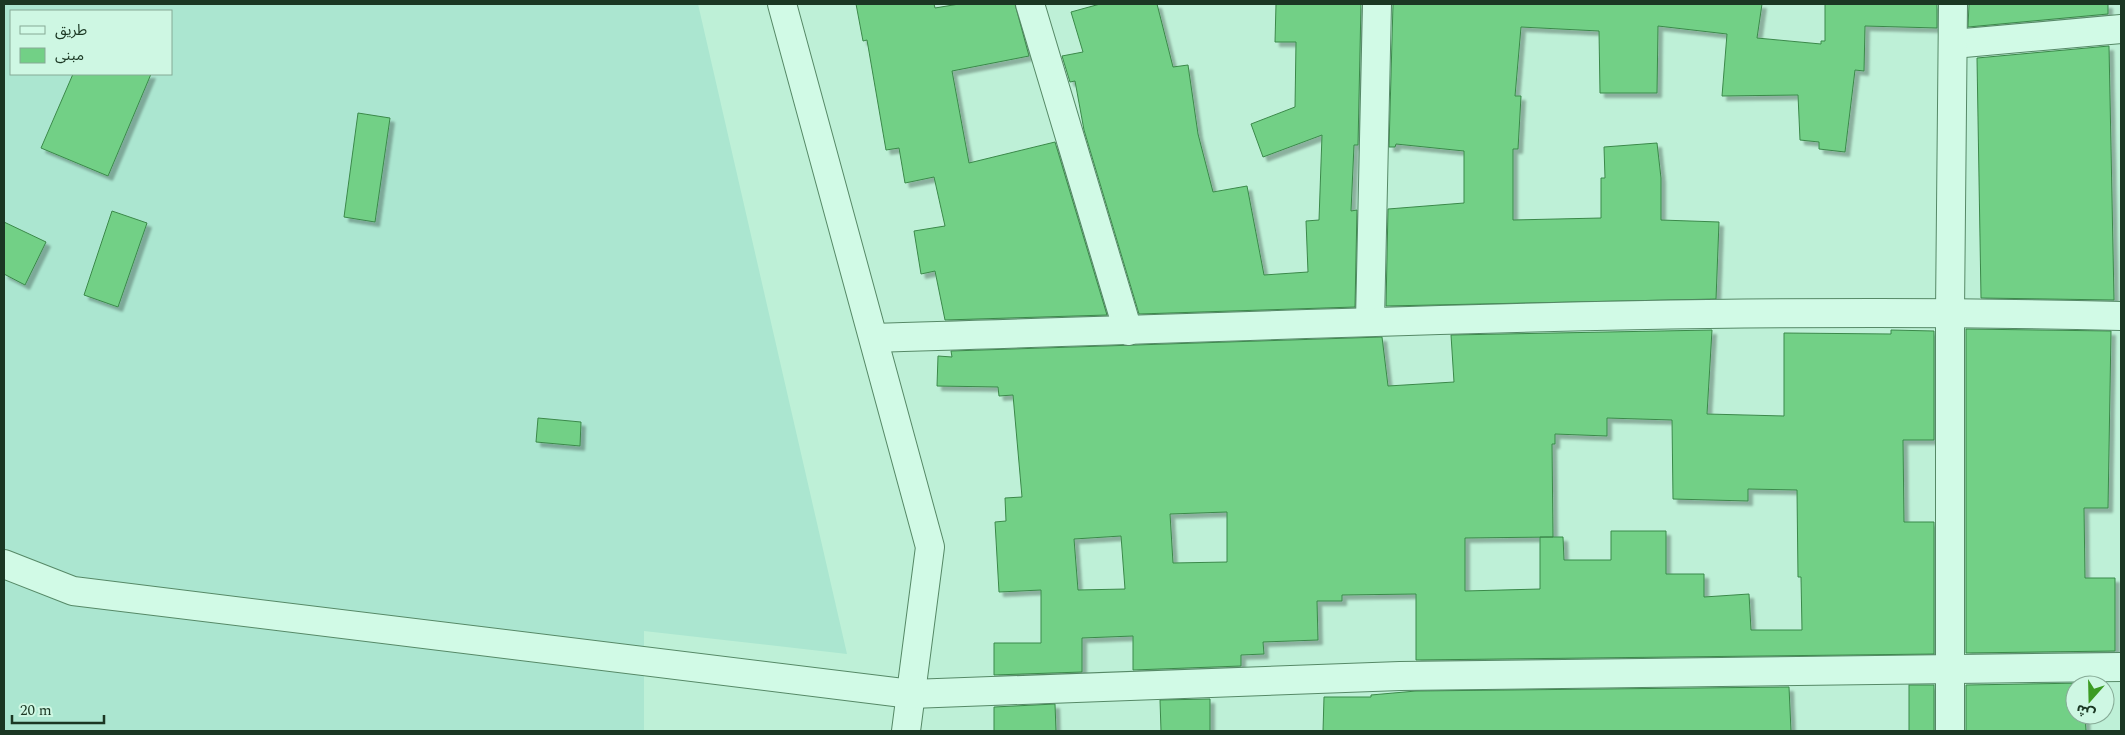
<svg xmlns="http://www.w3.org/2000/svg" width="2125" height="735" font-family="Spectral,'Noto Sans Arabic',serif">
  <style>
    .farmland { fill: #abe6d0; fill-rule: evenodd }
    .building { fill: #72d086; stroke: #3b894a; fill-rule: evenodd; filter: url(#shadow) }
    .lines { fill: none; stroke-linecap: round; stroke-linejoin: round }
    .minor-casing { stroke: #568967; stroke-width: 30 }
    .minor { stroke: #d1fae6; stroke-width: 28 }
  </style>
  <defs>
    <filter id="shadow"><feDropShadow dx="4.5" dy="4.5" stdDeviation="1" flood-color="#0004"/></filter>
  </defs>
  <rect width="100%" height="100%" fill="#bef0d7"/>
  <path class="farmland" d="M 4,4 L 698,4 L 847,654 L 644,631 L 644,731 L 4,731 ZM 11,11 L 171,11 L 171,74 L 11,74 Z"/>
  <g class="building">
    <path d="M 856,4 L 934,4 L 935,8 L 959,4 L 1015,4 L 1029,56 L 952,71 L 969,163 L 1055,142 L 1107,315 L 945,320 L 935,271 L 921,274 L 914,231 L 945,226 L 934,177 L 905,183 L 899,148 L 886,150 L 867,40 L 863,41 Z"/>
    <path d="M 1100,4 L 1157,4 L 1173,67 L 1188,65 L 1198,134 L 1213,192 L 1247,186 L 1264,275 L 1308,272 L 1306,221 L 1319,220 L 1322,135 L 1263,157 L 1251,124 L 1295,107 L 1296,42 L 1275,42 L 1276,4 L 1361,4 L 1358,145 L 1354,145 L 1351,211 L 1357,210 L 1355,307 L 1139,314 L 1084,130 L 1075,81 L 1070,82 L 1062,56 L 1083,52 L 1071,12 Z"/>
    <path d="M 1393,4 L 1762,4 L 1757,38 L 1821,44 L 1821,41 L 1825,41 L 1825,4 L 1937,4 L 1937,28 L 1865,26 L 1864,71 L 1855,70 L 1845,152 L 1819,149 L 1819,142 L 1800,140 L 1798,95 L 1722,96 L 1727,34 L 1658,26 L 1657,93 L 1600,93 L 1599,31 L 1521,27 L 1515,96 L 1521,96 L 1518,149 L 1513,149 L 1513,220 L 1601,218 L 1601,178 L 1605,178 L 1604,147 L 1657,143 L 1661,178 L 1661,220 L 1719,222 L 1716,299 L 1386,306 L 1388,209 L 1464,203 L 1464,151 L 1396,144 L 1395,147 L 1389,147 Z"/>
    <path d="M 1969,4 L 2108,4 L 2108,14 L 1968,27 Z"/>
    <path d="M 2109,46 L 2114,300 L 1981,298 L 1977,58 Z"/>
    <path d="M 73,74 L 151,74 L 108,176 L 41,148 Z"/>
    <path d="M 358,113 L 390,118 L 375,222 L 344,217 Z"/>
    <path d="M 112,211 L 147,223 L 118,307 L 84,295 Z"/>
    <path d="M 4,222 L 46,242 L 25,285 L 4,274 Z"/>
    <path d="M 1966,329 L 2111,331 L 2108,508 L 2084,508 L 2085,578 L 2115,578 L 2115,651 L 1966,653 Z"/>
    <path d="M 1712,330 L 1707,414 L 1784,416 L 1784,333 L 1891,334 L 1891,330 L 1934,331 L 1934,440 L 1903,440 L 1904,522 L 1934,522 L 1934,654 L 1416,660 L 1416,594 L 1342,595 L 1342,601 L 1317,601 L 1318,640 L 1263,642 L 1264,654 L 1241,655 L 1241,666 L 1133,670 L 1133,636 L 1082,638 L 1082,672 L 994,675 L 994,643 L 1041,643 L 1041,590 L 999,592 L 995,522 L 1006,521 L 1005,498 L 1022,497 L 1013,395 L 999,396 L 998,387 L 937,386 L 938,356 L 952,357 L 951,351 L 1382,337 L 1388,386 L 1454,382 L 1451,335 ZM 1607,418 L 1672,420 L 1673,499 L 1748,501 L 1748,489 L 1797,490 L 1798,577 L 1801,577 L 1802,630 L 1751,630 L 1749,594 L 1704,597 L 1704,574 L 1666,574 L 1666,531 L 1611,531 L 1611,560 L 1564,560 L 1563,537 L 1540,537 L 1540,589 L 1465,591 L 1465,538 L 1553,537 L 1552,444 L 1555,444 L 1555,434 L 1607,436 ZM 1227,512 L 1227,562 L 1173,563 L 1170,514 ZM 1121,536 L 1125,589 L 1078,590 L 1074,539 Z"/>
    <path d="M 538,418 L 581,422 L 580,446 L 536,442 Z"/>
    <path d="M 2085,683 L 2085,685 L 2075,685 L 2075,715 L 2085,715 L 2086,731 L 1966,731 L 1966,685 Z"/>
    <rect x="1909" y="685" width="25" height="46"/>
    <path d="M 1789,687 L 1791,731 L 1323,731 L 1324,697 L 1371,697 L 1371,695 L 1416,691 Z"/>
    <path d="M 1210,699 L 1210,731 L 1161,731 L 1160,700 Z"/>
    <path d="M 1055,704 L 1056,731 L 994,731 L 994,707 Z"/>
  </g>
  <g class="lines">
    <g class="minor-casing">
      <g id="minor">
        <path d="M 782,4 L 930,547 L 906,731"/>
        <path d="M 1030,4 L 1128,331"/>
        <path d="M 1953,44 L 2121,29"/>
        <path d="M 1370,321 L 1377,4"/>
        <path d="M 874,338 C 1289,326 1705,305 2121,316"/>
        <path d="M 4,564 L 73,591 L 911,694 L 1400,676 L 2121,667"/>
        <path d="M 1950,731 L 1950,312 L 1953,4"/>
      </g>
    </g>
    <use href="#minor" class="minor"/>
  </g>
  <rect width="2125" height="735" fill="none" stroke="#1b3723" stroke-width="10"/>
  <rect x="10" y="10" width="162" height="65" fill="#cef7e3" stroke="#86aa96"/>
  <rect x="20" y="26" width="25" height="8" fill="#d1fae6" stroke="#86aa96"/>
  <text x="55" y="35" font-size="15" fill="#1b3723">طريق</text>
  <rect x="20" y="48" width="25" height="15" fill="#72d086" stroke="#86aa96"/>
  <text x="55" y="60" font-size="15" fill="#1b3723">مبنى</text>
  <g transform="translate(2090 700) rotate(200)"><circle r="24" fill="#cef7e3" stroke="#86aa96"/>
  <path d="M0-4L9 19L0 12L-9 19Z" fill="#3c9b23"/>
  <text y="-8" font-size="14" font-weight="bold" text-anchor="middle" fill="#1b3723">ش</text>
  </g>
  <path d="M12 715v8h92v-8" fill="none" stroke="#1b3723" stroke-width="2.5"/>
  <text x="20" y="715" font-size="15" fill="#1b3723" stroke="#cef7e3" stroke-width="4" paint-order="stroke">20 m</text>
</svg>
